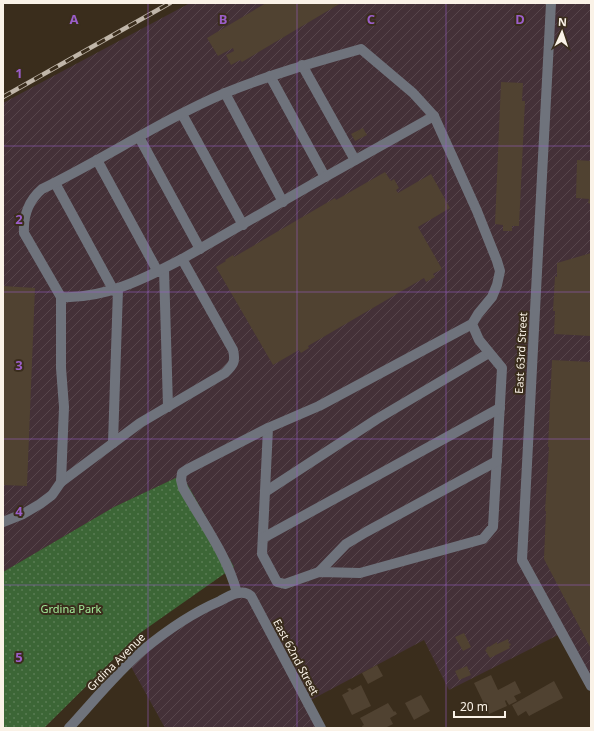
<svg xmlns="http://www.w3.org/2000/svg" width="594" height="731" font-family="'Noto Sans',sans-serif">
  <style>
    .industrial { fill: url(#industrial-furrows) }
    .park { fill: url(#park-dots) }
    .building { fill: #504231 }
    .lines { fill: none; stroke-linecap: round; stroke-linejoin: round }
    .service { stroke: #6f737c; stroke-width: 10 }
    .minor { stroke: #6f737c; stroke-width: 10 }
    .rail-casing { stroke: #c0b6a9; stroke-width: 4.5 }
    .rail { stroke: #3a2d1c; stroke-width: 3; stroke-dasharray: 9; stroke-linecap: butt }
    .grid { fill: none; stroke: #9b5ec9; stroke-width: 1; stroke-opacity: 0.55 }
    .labels { text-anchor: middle; stroke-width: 4; stroke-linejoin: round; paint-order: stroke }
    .street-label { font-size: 11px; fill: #faf2e7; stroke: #3a2d1c }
    .park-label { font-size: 11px; fill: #a3ea98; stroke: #3a2d1c }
    .grid-label { font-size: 13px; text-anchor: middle; font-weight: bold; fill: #9b5ec9; stroke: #3a2d1c; stroke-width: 4; stroke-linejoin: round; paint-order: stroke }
  </style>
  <defs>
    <pattern id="industrial-furrows" width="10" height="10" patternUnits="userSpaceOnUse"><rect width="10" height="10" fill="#443138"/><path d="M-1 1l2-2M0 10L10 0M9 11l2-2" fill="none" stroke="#57454b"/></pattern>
    <pattern id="park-dots" width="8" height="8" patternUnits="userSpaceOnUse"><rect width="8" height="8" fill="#3c6636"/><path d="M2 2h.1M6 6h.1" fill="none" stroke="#597c53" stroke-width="1.8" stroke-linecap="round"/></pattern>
  </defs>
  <rect width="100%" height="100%" fill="#3a2d1c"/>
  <path class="industrial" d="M 190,3 L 591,3 L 591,686 L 562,633 L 449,690 L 424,640 L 307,702 L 321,728 L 165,728 L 129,663 L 142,651 L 237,593 L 182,475 L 114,507 L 3,572 L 3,103 Z"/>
  <path class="park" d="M 182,475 L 234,567 L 140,633 L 44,728 L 3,728 L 3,572 L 114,507 Z"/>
  <g class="building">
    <path d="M 266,3 L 341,3 L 242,62 L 240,60 L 231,65 L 226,55 L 234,51 L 233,48 L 218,56 L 207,38 Z"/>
    <path d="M 501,82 L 523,83 L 522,101 L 525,101 L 519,226 L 512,226 L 512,231 L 503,231 L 503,225 L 495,224 Z"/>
    <path d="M 363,128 L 367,135 L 355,141 L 351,134 Z"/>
    <path d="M 577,160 L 591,161 L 591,204 L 588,203 L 589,199 L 576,198 Z"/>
    <path d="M 385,172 L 391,181 L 394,179 L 399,188 L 396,190 L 398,193 L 431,174 L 450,208 L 418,227 L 442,269 L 433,274 L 435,277 L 426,282 L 424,278 L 308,346 L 309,348 L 301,353 L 299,350 L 273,365 L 216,267 L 226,261 L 225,260 L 233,255 L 234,257 L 335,198 L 336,200 Z"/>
    <path d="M 591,253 L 591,336 L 554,334 L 555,311 L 553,311 L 555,276 L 557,277 L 557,263 Z"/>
    <path d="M 3,286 L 35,288 L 27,486 L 3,485 Z"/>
    <path d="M 552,360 L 591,362 L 591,649 L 544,559 L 546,511 L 545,511 L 549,447 L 548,447 Z"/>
    <path d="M 464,633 L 471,647 L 463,651 L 455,637 Z"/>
    <path d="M 508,639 L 509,644 L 510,643 L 511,645 L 509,646 L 510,648 L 490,658 L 485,650 L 487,649 L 486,648 L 489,646 L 489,647 L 497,642 L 497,644 Z"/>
    <path d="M 377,665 L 383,676 L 368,684 L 362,673 Z"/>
    <path d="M 467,666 L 471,675 L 459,680 L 455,671 Z"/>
    <path d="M 491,675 L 498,690 L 515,681 L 521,693 L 514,696 L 517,701 L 509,705 L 506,700 L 505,701 L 507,706 L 489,714 L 474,683 Z"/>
    <path d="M 554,681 L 563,698 L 529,716 L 526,711 L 518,716 L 512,705 Z"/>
    <path d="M 361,685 L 371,706 L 352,715 L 342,695 L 349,691 L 347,689 L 350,688 L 352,690 Z"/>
    <path d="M 421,695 L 430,711 L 414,720 L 405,703 Z"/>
    <path d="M 388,703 L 394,712 L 395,711 L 397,714 L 390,718 L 393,724 L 385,728 L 363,728 L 362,726 L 364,725 L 360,718 Z"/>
  </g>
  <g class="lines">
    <g class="service">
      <path d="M 302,65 L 355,160"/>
      <path d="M 270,76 L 325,177"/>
      <path d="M 225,93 L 283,202"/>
      <path d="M 182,114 L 243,225"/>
      <path d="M 139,137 L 200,249"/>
      <path d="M 97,160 L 158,272"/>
      <path d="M 55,183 L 114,291"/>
      <path d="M 164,269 L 168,407"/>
      <path d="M 61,297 C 104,299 144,279 182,259"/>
      <path d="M 113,443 L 118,289"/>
      <path d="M 61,482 L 140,423 L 225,373 C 233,365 236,362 233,350 L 182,259 L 325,177 L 434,116"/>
      <path d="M 265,492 L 377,419 L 489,353"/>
      <path d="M 3,522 L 23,514 L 40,504 L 52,495 L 61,482 L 64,407 L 61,368 L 61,297 L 24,233 C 23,216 29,200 42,189 C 104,159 162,120 225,93 C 269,75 315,62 361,49 L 413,93 L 434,116 L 477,211 L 497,261 L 500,271 L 497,285 L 492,297 L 478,314 L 472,324 L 319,406 L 268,428 L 262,554 L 277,582 L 285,584 L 319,572 L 360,573 L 483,539 L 493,527 L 502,368 L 479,340 L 472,324"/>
      <path d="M 263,538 L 500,408"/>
      <path d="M 319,572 L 346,544 L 366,532 L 497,461"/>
      <path d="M 237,593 C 227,555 202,522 183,488 L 181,480 L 182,473 L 188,469 L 268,428"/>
    </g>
    <g class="minor">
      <path d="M 551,3 L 522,560 L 591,686"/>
      <path d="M 69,728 C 93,702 116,673 143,650 C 166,631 192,613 220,601 C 229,596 242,588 251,596 L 321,728"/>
    </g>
    <g class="rail-casing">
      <path id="rail" d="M 3,97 L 170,3"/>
    </g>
    <use href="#rail" class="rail"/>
  </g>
  <path class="grid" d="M 148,3 L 148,728M 297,3 L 297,728M 446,3 L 446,728M 3,146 L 591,146M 3,292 L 591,292M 3,439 L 591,439M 3,585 L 591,585"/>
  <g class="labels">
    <g class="street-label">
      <text transform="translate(521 353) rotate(-87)" y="4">East 63rd Street</text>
      <text transform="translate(296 657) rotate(62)" y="4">East 62nd Street</text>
      <text transform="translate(116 662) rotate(-45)" y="4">Grdina Avenue</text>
    </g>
    <g class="park-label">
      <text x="71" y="613">Grdina Park</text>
    </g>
  </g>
  <g class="grid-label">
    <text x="74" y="24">A</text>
    <text x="223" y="24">B</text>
    <text x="371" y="24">C</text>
    <text x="520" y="24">D</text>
    <text x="19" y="78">1</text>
    <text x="19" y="224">2</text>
    <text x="19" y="370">3</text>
    <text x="19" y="516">4</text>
    <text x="19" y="662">5</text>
  </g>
  <rect width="594" height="731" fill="none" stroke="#faf2e7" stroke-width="8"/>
  <g transform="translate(562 32) rotate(3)" stroke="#3a2d1c" stroke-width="3" paint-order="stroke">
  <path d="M0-3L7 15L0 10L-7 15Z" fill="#faf2e7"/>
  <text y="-6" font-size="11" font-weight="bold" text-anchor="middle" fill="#faf2e7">N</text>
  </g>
  <path d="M454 711v6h51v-6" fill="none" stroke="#faf2e7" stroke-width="2"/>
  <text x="460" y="711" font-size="12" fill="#faf2e7" stroke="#3a2d1c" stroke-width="3" paint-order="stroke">20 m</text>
</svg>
